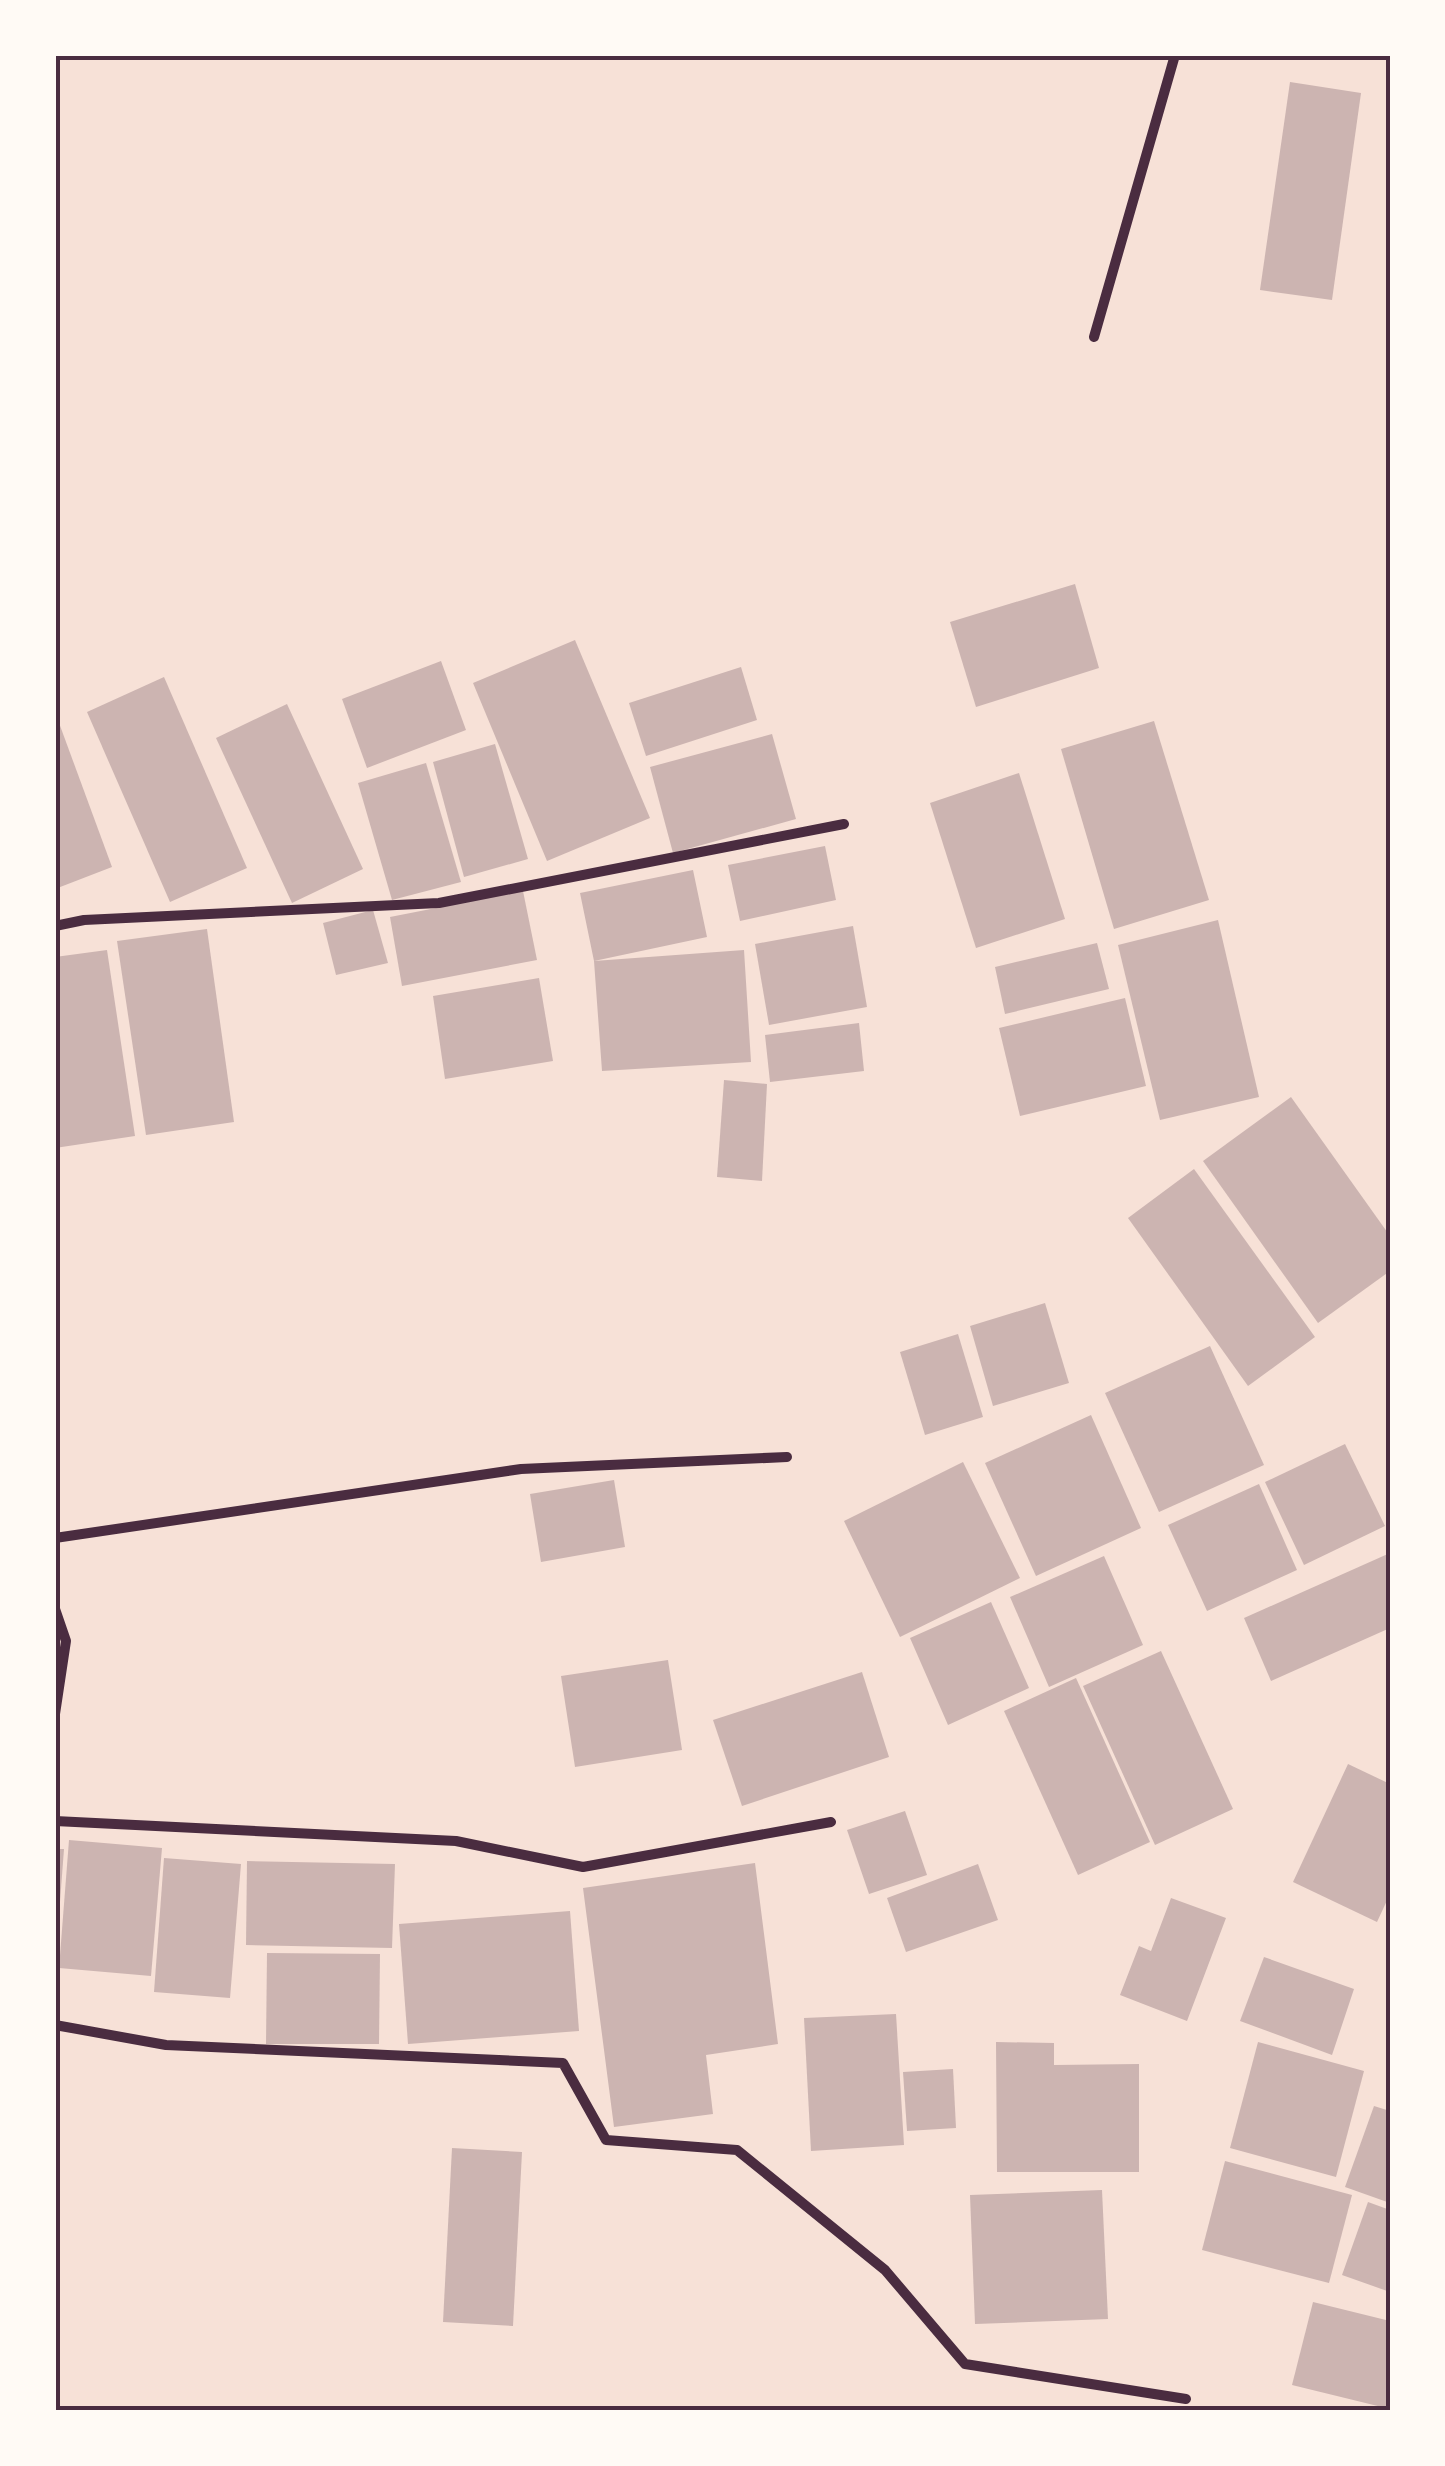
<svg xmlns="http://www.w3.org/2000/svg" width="1445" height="2466" font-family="'Roboto Condensed',sans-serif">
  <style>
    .building { fill: #ccb4b1 }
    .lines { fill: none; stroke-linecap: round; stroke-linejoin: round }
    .minor { stroke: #4a2c40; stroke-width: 10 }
    .neatline { fill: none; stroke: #4a2c40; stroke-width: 4 }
  </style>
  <rect width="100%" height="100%" fill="#f7e1d7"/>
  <g class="building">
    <path d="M 1290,82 L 1361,93 L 1332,300 L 1260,290 Z"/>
    <path d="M 1075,584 L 1099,668 L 976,707 L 950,622 Z"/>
    <path d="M 575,640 L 650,818 L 547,861 L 473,683 Z"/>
    <path d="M 441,661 L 466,730 L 367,768 L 342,699 Z"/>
    <path d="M 741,667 L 757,720 L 646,756 L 629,703 Z"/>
    <path d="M 164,677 L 247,868 L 170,902 L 87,712 Z"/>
    <path d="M 287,704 L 363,869 L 292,903 L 216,738 Z"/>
    <path d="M 55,712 L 112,867 L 55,889 Z"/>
    <path d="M 1154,721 L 1209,900 L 1114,929 L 1061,749 Z"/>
    <path d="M 772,734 L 796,819 L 673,853 L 650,767 Z"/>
    <path d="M 495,744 L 528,859 L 464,877 L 433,762 Z"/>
    <path d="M 426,763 L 461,882 L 392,900 L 358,783 Z"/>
    <path d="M 1019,773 L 1065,919 L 976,948 L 930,803 Z"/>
    <path d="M 825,846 L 836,900 L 740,921 L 728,865 Z"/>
    <path d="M 693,870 L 707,937 L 594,961 L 744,950 L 751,1062 L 602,1071 L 594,961 L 580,893 Z"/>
    <path d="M 523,891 L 537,960 L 402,986 L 390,917 Z"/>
    <path d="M 373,910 L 388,963 L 336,975 L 323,923 Z"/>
    <path d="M 1218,920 L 1259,1097 L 1160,1120 L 1118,945 Z"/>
    <path d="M 853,926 L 867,1007 L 769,1025 L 755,944 Z"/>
    <path d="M 207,929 L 234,1122 L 146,1135 L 117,941 Z"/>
    <path d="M 1097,943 L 1109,989 L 1005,1014 L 995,967 Z"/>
    <path d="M 107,950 L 135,1136 L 55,1148 L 55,957 Z"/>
    <path d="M 539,978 L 553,1061 L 445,1079 L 433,996 Z"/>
    <path d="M 1125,998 L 1146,1086 L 1020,1116 L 999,1028 Z"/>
    <path d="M 859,1023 L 864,1071 L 770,1082 L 765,1035 Z"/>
    <path d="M 724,1080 L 767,1084 L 762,1181 L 717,1177 Z"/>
    <path d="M 1291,1097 L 1390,1236 L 1390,1271 L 1318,1323 L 1203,1161 Z"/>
    <path d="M 1194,1169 L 1315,1337 L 1248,1386 L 1128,1218 Z"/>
    <path d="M 1045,1303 L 1069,1383 L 993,1406 L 970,1326 Z"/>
    <path d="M 958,1334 L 983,1417 L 925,1435 L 900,1352 Z"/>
    <path d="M 1210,1346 L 1264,1465 L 1159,1512 L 1105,1393 Z"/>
    <path d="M 1091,1415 L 1141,1528 L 1036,1576 L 985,1463 Z"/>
    <path d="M 1345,1444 L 1385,1526 L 1304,1565 L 1265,1482 Z"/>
    <path d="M 963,1462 L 1020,1578 L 900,1637 L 844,1521 Z"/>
    <path d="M 614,1480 L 625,1547 L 541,1562 L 530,1494 Z"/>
    <path d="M 1259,1484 L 1297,1570 L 1207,1611 L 1168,1525 Z"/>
    <path d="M 1390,1553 L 1390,1628 L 1271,1681 L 1244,1618 Z"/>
    <path d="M 1104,1556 L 1143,1645 L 1049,1687 L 1010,1597 Z"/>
    <path d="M 991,1602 L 1029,1688 L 948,1725 L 910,1638 Z"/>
    <path d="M 1161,1651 L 1233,1809 L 1155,1845 L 1083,1686 Z"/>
    <path d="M 668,1660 L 682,1750 L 575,1767 L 561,1676 Z"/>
    <path d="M 862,1672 L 889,1757 L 742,1806 L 713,1720 Z"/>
    <path d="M 1076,1678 L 1150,1842 L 1078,1875 L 1004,1711 Z"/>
    <path d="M 1348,1764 L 1390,1784 L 1390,1894 L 1377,1922 L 1293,1882 Z"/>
    <path d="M 905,1811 L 927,1875 L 869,1894 L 847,1830 Z"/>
    <path d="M 69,1840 L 162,1848 L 151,1976 L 59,1968 Z"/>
    <path d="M 55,1849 L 64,1849 L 58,1928 L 55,1927 Z"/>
    <path d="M 164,1858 L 241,1864 L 230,1998 L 154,1992 Z"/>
    <path d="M 247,1861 L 395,1864 L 392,1948 L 246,1945 Z"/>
    <path d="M 755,1863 L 778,2044 L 706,2055 L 713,2114 L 614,2127 L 583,1888 Z"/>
    <path d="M 978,1864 L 998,1920 L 906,1952 L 887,1898 Z"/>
    <path d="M 1171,1898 L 1226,1918 L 1187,2021 L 1120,1995 L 1139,1946 L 1151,1951 Z"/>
    <path d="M 570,1911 L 579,2031 L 408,2044 L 399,1924 Z"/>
    <path d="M 267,1953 L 380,1954 L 379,2044 L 266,2044 Z"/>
    <path d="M 1264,1957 L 1354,1989 L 1332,2055 L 1240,2021 Z"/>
    <path d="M 896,2014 L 904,2145 L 811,2151 L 804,2018 Z"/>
    <path d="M 996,2042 L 1054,2043 L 1054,2065 L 1139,2064 L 1139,2172 L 997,2172 Z"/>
    <path d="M 1258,2042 L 1364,2071 L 1336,2177 L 1230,2148 Z"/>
    <path d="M 953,2069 L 956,2128 L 907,2131 L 903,2072 Z"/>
    <path d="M 1374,2106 L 1390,2111 L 1390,2203 L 1345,2187 Z"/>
    <path d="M 452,2148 L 522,2152 L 513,2326 L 443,2322 Z"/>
    <path d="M 1225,2161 L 1352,2195 L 1329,2283 L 1202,2250 Z"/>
    <path d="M 1102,2190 L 1108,2319 L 975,2324 L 970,2195 Z"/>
    <path d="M 1368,2202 L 1390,2210 L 1390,2292 L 1342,2275 Z"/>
    <path d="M 1313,2302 L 1390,2321 L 1390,2409 L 1292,2385 Z"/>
  </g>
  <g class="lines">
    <g class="minor">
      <path d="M 1094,337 L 1175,55"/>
      <path d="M 55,926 L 84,920 L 439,903 L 844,824"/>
      <path d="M 55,1538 L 521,1469 L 787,1457"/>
      <path d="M 55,1609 L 66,1641 L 55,1714"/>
      <path d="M 55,1821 L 456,1841 L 583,1867 L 831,1822"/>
      <path d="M 55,2025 L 166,2045 L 563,2063 L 606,2140 L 737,2150 L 885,2270 L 965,2364 L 1186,2399"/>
    </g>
  </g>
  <rect width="1445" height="2466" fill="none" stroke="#fffaf5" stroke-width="115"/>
  <rect x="58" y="58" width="1330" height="2350" class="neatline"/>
</svg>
